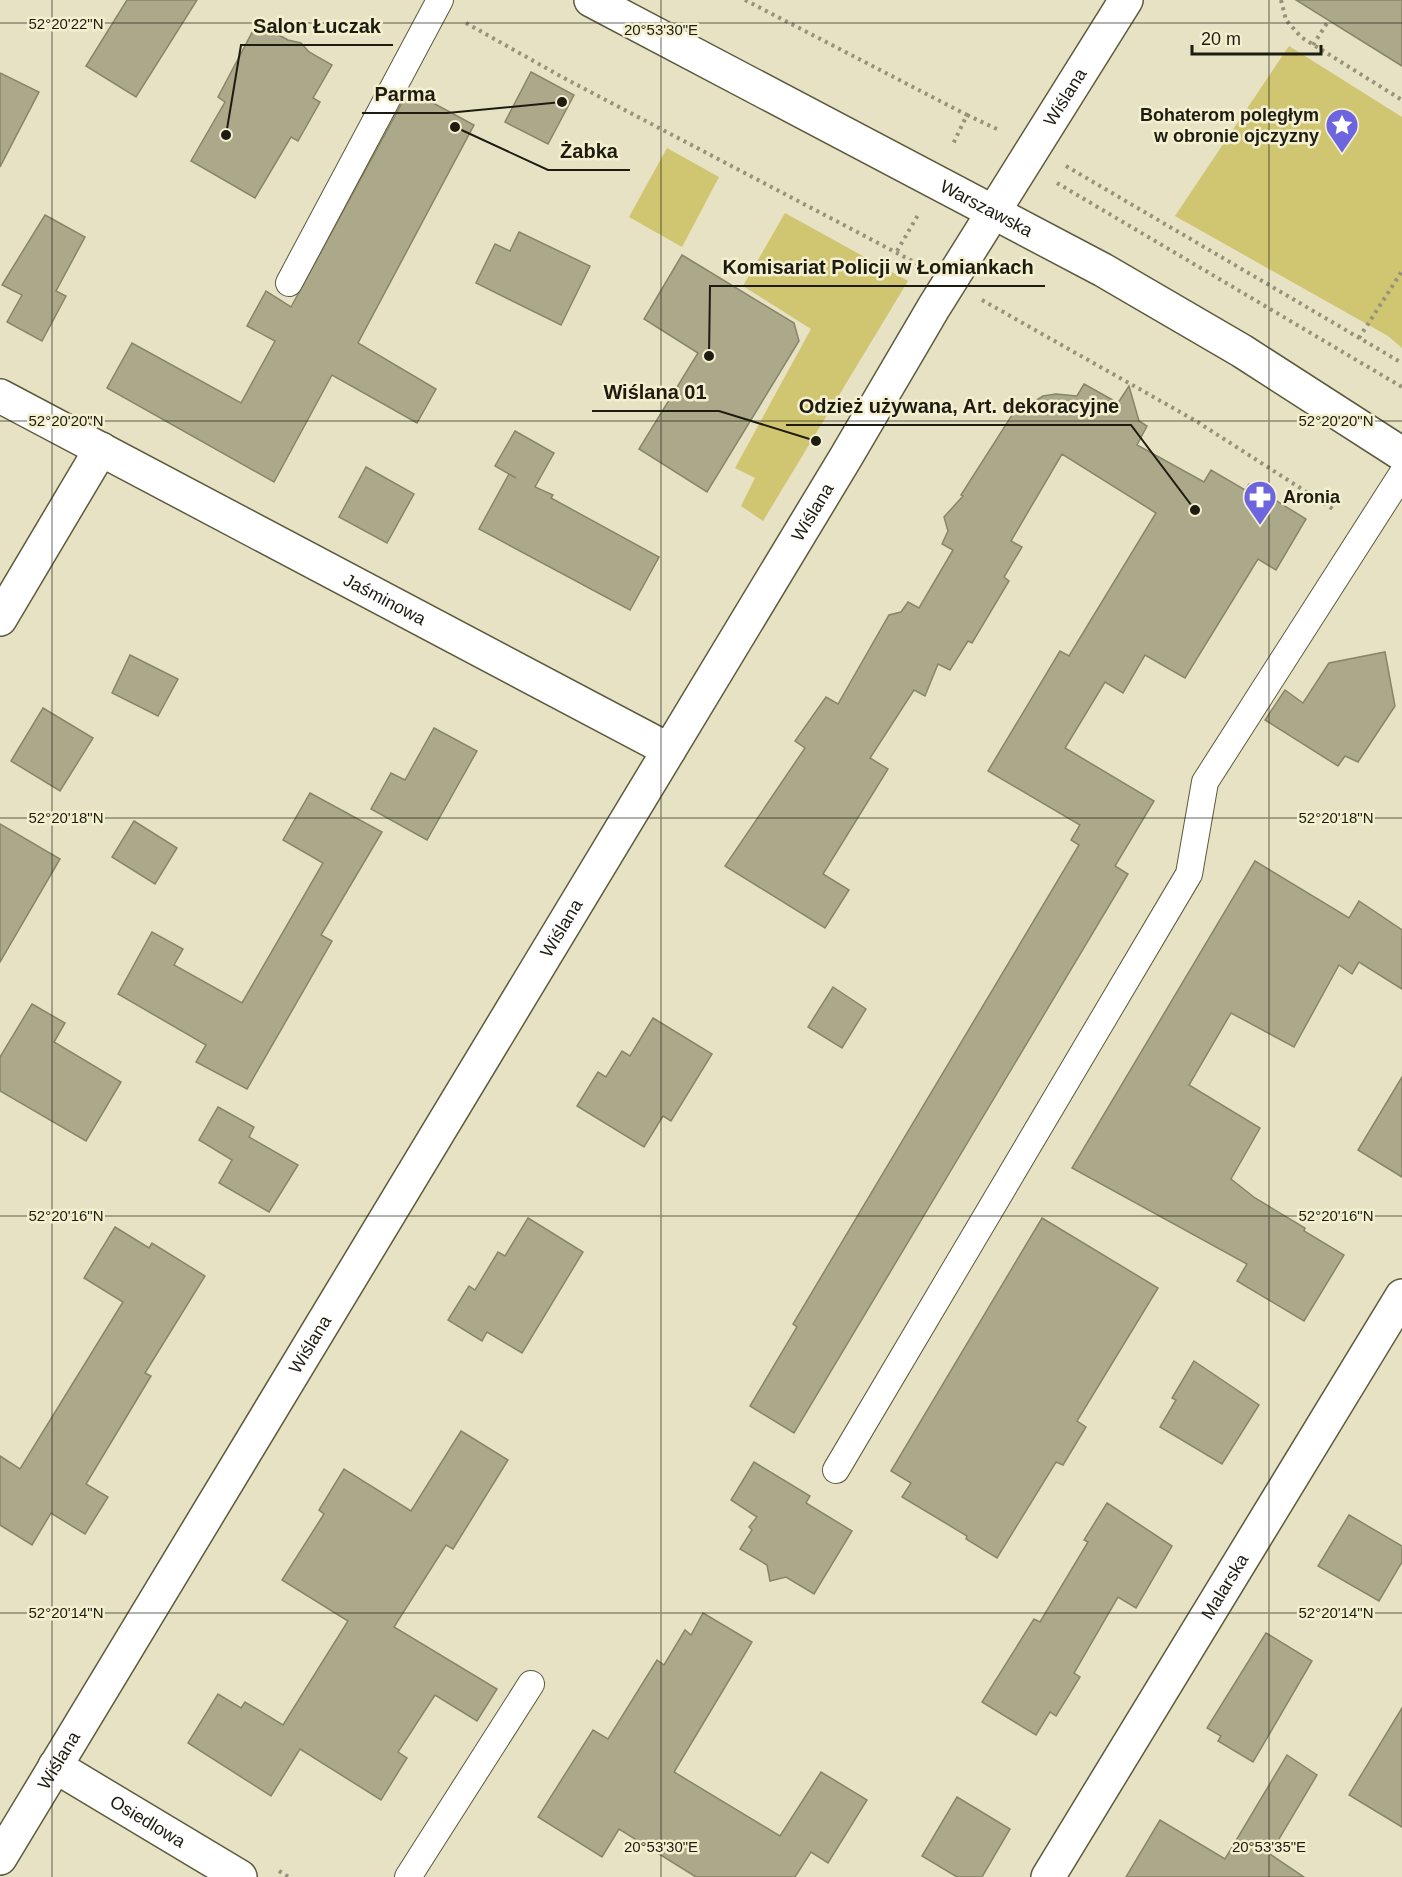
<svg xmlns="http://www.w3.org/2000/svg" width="1402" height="1877" font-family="Helvetica,sans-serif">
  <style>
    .green { fill: #d0c570 }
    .building { fill: #aca98b; stroke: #888568; stroke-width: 1.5 }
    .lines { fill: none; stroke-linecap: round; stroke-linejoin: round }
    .service-casing { stroke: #5d5a3e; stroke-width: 28 }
    .minor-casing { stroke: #5d5a3e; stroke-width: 36 }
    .tertiary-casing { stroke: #5d5a3e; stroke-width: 36 }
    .path { stroke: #96927b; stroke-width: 4; stroke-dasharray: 3 4.5; stroke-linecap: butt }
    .service { stroke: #fff; stroke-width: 26 }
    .minor { stroke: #fff; stroke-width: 33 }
    .tertiary { stroke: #fff; stroke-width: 33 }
    .ticks { fill: none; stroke: #1e1c11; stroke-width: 1.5; stroke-opacity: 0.45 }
    .labels { text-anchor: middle; stroke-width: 5; stroke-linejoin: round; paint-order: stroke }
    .street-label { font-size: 18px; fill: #1e1c11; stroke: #f3efcf }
    .poi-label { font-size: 18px; font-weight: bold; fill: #1e1c11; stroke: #f3efcf; text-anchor: end }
    .ticks-label { font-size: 15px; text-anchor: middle; fill: #1e1c11; stroke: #f3efcf; stroke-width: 5; stroke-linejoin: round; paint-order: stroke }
    .leader { fill: none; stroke: #1e1c11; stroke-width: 2 }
    .callout-dot { fill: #1e1c11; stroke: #f3efcf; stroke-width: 2 }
    .callout-label { font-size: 20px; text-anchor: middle; font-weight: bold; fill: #1e1c11; stroke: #f3efcf; stroke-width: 5; stroke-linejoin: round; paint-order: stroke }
  </style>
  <rect width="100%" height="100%" fill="#e6e2c3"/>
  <g class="green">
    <path d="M 1289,46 L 1402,117 L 1402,348 L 1388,336 L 1175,216 Z"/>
    <path d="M 667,148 L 719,177 L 682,247 L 629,217 Z"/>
    <path d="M 785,213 L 908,281 L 763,521 L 741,506 L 755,478 L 735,468 L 811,329 L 743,286 Z"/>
  </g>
  <g class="building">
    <path d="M 127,0 L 197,0 L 136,97 L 86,66 Z"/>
    <path d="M 1296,0 L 1402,0 L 1402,66 Z"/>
    <path d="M 257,23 L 288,40 L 301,43 L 309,52 L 332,65 L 313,98 L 320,102 L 298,141 L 291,137 L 255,198 L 191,161 L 225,102 L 218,97 Z"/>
    <path d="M 531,72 L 574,95 L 548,144 L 505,122 Z"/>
    <path d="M 0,73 L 39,92 L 0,167 Z"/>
    <path d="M 409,90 L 474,125 L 358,343 L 436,389 L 417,423 L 332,375 L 274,482 L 107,388 L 132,343 L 241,403 L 275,341 L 247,326 L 266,291 L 291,307 Z"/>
    <path d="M 45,215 L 85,237 L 56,291 L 66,296 L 42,341 L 7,322 L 22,295 L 2,285 Z"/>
    <path d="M 519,232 L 590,266 L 561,325 L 476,283 L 495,244 L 510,251 Z"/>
    <path d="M 682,255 L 794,323 L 799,341 L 707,492 L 639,449 L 698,353 L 644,319 Z"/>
    <path d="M 1084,384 L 1118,403 L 1129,386 L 1139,421 L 1147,426 L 1137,445 L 1204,482 L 1211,470 L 1245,490 L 1249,484 L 1306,519 L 1276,570 L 1258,559 L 1185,678 L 1145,655 L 1123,693 L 1105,682 L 1065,748 L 1154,801 L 1115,866 L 1128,874 L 794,1433 L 750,1406 L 797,1327 L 793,1324 L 1079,845 L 1071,840 L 1080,825 L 988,771 L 1060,651 L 1069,656 L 1156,513 L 1062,454 L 1011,541 L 1022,547 L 1004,577 L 1009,581 L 972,643 L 968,641 L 950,670 L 938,664 L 925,696 L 914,690 L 870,758 L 888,769 L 823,874 L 849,890 L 825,928 L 725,866 L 805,748 L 795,741 L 826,697 L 838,704 L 889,615 L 901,612 L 908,602 L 919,608 L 953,550 L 942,544 L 948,531 L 944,517 L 963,496 L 961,495 L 1012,415 L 1043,396 L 1056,394 L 1077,396 Z"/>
    <path d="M 515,431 L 554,453 L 535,487 L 553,495 L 551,498 L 659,557 L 630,610 L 479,529 L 509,474 L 516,478 L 495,466 Z"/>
    <path d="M 366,467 L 414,494 L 387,543 L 339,517 Z"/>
    <path d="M 1385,652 L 1395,706 L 1358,762 L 1345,756 L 1338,766 L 1265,720 L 1285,690 L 1303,703 L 1329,663 Z"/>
    <path d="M 130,655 L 178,679 L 158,716 L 112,693 Z"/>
    <path d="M 43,708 L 93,738 L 60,791 L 11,761 Z"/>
    <path d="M 434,728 L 477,751 L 427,840 L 371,809 L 391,773 L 405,780 Z"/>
    <path d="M 310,793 L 382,832 L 321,935 L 332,941 L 247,1089 L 196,1062 L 206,1045 L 118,994 L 152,932 L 183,949 L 174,965 L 242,1003 L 323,863 L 283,840 Z"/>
    <path d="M 134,821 L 177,848 L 155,884 L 112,857 Z"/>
    <path d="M 0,824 L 60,859 L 0,962 Z"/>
    <path d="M 1255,861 L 1349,918 L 1359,901 L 1402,930 L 1402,989 L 1359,962 L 1352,974 L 1339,965 L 1294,1047 L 1231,1013 L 1189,1085 L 1260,1128 L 1231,1179 L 1255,1198 L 1305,1228 L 1304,1231 L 1344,1255 L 1304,1321 L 1237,1281 L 1247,1264 L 1072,1168 Z"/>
    <path d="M 833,987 L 866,1009 L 842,1048 L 808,1027 Z"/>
    <path d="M 32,1004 L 65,1023 L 54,1042 L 121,1082 L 86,1141 L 0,1091 L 0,1057 Z"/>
    <path d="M 653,1018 L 712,1054 L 671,1121 L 663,1116 L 644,1147 L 577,1106 L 598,1072 L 606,1077 L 622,1051 L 630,1056 Z"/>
    <path d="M 1402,1077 L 1402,1177 L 1358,1150 Z"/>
    <path d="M 218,1107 L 254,1127 L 249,1137 L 298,1165 L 269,1212 L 219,1183 L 232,1160 L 199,1140 Z"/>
    <path d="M 528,1218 L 583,1252 L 522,1353 L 487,1332 L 482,1341 L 448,1320 L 469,1286 L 475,1290 L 498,1252 L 505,1256 Z"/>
    <path d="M 1042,1218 L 1158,1288 L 1077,1421 L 1086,1427 L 1063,1465 L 1056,1462 L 997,1558 L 966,1539 L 967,1536 L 902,1497 L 911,1483 L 891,1471 Z"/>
    <path d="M 115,1227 L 149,1248 L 152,1243 L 205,1276 L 145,1373 L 151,1376 L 86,1484 L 108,1497 L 85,1534 L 51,1513 L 32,1545 L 0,1525 L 0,1456 L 20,1469 L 123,1302 L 84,1278 Z"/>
    <path d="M 1194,1361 L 1259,1405 L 1222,1464 L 1160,1427 L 1176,1400 L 1172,1398 Z"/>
    <path d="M 461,1431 L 508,1460 L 453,1549 L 446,1545 L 394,1627 L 497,1689 L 477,1721 L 435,1695 L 398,1752 L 407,1758 L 381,1800 L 300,1749 L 271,1796 L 188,1743 L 218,1694 L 241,1708 L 245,1702 L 283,1725 L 348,1621 L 282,1580 L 324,1514 L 319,1510 L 344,1469 L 411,1511 Z"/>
    <path d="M 754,1462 L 810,1496 L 806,1503 L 852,1531 L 814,1594 L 786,1577 L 770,1581 L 767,1565 L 740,1549 L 752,1530 L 749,1527 L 757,1517 L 731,1500 Z"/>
    <path d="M 1107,1503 L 1172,1546 L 1136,1608 L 1118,1597 L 1074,1673 L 1080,1677 L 1056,1716 L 1050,1712 L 1036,1735 L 982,1702 L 1034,1619 L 1040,1622 L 1088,1542 L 1084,1540 Z"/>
    <path d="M 1349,1515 L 1402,1546 L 1402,1562 L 1379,1601 L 1318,1566 Z"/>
    <path d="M 703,1613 L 752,1642 L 674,1772 L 780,1836 L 821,1772 L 867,1800 L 828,1863 L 811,1852 L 795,1877 L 696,1877 L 619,1829 L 602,1857 L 538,1817 L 593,1730 L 608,1739 L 657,1660 L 664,1665 L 685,1630 L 691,1635 Z"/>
    <path d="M 1266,1633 L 1312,1661 L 1253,1762 L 1218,1741 L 1221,1736 L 1207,1728 Z"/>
    <path d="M 1402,1708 L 1402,1827 L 1349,1795 Z"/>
    <path d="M 1287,1755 L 1317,1775 L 1270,1854 L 1304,1877 L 1126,1877 L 1160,1820 L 1225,1859 Z"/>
    <path d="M 957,1797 L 1010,1829 L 982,1877 L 957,1877 L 922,1856 Z"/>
  </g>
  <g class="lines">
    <g class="service-casing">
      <g id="service">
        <path d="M 289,283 L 440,0"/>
        <path d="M 836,1470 L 1189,874 L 1205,782 L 1402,474"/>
        <path d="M 408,1877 L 531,1684"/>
      </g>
    </g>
    <g class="minor-casing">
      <g id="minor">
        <path id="s1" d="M 0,396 L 669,750"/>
        <path d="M 0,619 L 101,449"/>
        <path id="s2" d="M 55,1766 L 240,1877"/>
        <path id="s3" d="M 1048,1877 L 1402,1296"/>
      </g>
    </g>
    <g class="tertiary-casing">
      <g id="tertiary">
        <path id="s4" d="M 591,0 L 1103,270 L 1242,351 L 1402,454"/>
        <path id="s5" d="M 0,1858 L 846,457 L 934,307 L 1126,0"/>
      </g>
    </g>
    <g class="path">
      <path d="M 745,0 L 967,115 L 953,144"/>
      <path d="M 1281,0 L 1286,20 L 1301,37 L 1402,100"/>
      <path d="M 466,23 L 562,77 L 918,264"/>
      <path d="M 1313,45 L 1329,20"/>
      <path d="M 967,115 L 999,130"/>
      <path d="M 1066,166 L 1402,363"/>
      <path d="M 1057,183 L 1402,387"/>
      <path d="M 897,251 L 918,215"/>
      <path d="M 982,300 L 1196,421 L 1336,511"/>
      <path d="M 1359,338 L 1402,271"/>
      <path d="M 279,1871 L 289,1877"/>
    </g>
    <use href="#service" class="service"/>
    <use href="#minor" class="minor"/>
    <use href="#tertiary" class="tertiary"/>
  </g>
  <path class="ticks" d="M 52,0 L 52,1877M 661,0 L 661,1877M 1269,0 L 1269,1877M 0,23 L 1402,23M 0,421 L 1402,421M 0,818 L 1402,818M 0,1216 L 1402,1216M 0,1613 L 1402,1613"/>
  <defs>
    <g id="sight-pin" transform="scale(1.725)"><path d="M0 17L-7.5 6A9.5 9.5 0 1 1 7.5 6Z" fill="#6d65df" stroke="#f3efcf"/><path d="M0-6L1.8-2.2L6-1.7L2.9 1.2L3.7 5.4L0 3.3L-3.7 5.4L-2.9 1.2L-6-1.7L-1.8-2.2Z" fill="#fff"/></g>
    <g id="pharmacy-pin" transform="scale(1.725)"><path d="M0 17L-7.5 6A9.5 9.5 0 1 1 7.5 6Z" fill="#6d65df" stroke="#f3efcf"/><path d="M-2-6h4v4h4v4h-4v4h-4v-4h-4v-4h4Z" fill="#fff"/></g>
  </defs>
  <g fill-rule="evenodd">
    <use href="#sight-pin" x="1342" y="125"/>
    <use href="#pharmacy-pin" x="1260" y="497"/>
  </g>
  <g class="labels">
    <g class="street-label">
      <text dy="6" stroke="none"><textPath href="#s5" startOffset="2058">Wiślana</textPath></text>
      <text dy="6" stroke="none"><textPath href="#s4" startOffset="447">Warszawska</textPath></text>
      <text dy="6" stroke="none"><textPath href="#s5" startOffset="1572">Wiślana</textPath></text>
      <text dy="6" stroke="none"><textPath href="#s1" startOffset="435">Jaśminowa</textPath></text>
      <text dy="6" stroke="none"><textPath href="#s5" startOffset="1086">Wiślana</textPath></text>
      <text dy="6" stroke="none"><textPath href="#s5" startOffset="600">Wiślana</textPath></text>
      <text dy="6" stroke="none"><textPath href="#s3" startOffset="340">Malarska</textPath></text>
      <text dy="6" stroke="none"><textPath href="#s5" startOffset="114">Wiślana</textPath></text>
      <text dy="6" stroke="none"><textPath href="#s2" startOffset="108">Osiedlowa</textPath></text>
    </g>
    <g class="poi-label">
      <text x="1319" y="121">Bohaterom poległym<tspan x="1319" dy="21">w obronie ojczyzny</tspan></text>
      <text x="1283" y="503" text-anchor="start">Aronia</text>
    </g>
  </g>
  <g class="ticks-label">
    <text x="66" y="29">52°20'22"N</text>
    <text x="661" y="35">20°53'30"E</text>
    <text x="66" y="426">52°20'20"N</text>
    <text x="1336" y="426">52°20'20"N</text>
    <text x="66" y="823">52°20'18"N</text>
    <text x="1336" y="823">52°20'18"N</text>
    <text x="66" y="1221">52°20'16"N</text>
    <text x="1336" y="1221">52°20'16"N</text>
    <text x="66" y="1618">52°20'14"N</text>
    <text x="1336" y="1618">52°20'14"N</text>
    <text x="661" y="1852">20°53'30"E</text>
    <text x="1269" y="1852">20°53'35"E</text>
  </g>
  <path class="leader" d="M226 135L241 45H393M562 102L447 113H362M455 127L548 170H630M709 356L710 286H1045M816 441L719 411H592M1195 510L1131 425H786"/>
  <g class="callout-dot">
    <circle cx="226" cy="135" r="6"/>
    <circle cx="562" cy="102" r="6"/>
    <circle cx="455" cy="127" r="6"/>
    <circle cx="709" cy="356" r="6"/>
    <circle cx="816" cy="441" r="6"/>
    <circle cx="1195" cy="510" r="6"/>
  </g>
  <g class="callout-label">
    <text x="317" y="33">Salon Łuczak</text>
    <text x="405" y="101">Parma</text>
    <text x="589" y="158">Żabka</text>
    <text x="878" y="274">Komisariat Policji w Łomiankach</text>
    <text x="655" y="399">Wiślana 01</text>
    <text x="959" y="413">Odzież używana, Art. dekoracyjne</text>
  </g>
  <path d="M1192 45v9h129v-9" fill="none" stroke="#1e1c11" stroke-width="3"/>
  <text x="1201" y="45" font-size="18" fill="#1e1c11" stroke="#f3efcf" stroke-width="4.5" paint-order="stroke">20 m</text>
</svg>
